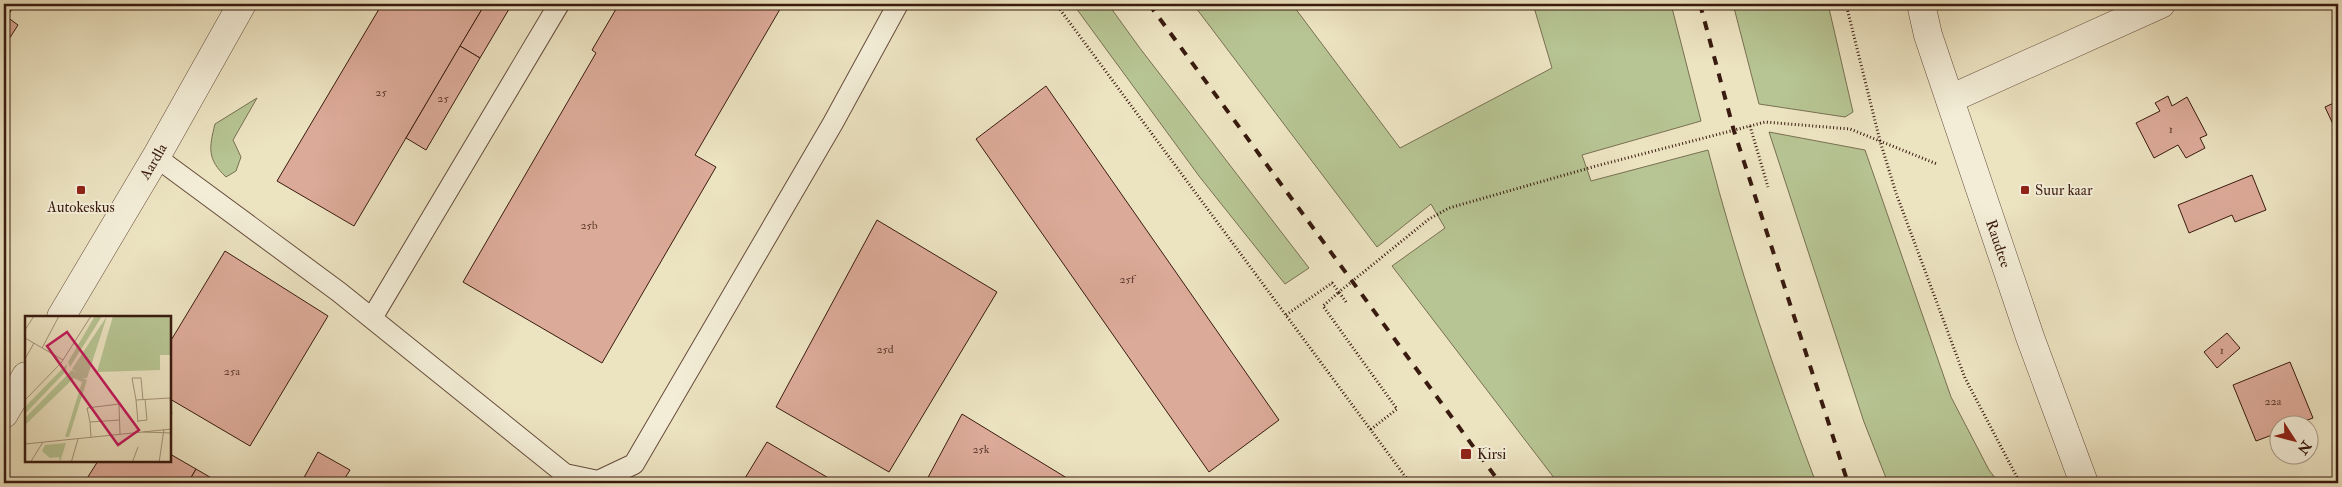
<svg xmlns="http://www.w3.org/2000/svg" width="2342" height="487" font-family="'IM FELL Double Pica',serif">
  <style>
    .green { fill: #b7c493; stroke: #787051 }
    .building { fill: #dcaa98; stroke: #391b0f }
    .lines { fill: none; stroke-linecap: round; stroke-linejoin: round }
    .service-casing { stroke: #664d3c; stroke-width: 22 }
    .minor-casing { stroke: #664d3c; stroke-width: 29 }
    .tertiary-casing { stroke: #664d3c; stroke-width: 29 }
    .path { stroke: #391b0f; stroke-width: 3; stroke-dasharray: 1 2.5; stroke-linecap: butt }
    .service { stroke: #f3edd7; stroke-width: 20 }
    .minor { stroke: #f3edd7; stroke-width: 28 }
    .tertiary { stroke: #f3edd7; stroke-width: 28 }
    .rail { stroke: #391b0f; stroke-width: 4; stroke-dasharray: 9 9; stroke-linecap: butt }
    .poi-dot { fill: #8f2418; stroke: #f3edd7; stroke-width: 2 }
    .labels { text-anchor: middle; stroke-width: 4; stroke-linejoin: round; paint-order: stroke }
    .number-label { font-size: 12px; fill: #623f31 }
    .street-label { font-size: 15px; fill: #391b0f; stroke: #f3edd7 }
    .poi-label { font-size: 15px; fill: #391b0f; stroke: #f3edd7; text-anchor: start }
    .inset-road { fill: none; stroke: #a4937a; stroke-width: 1 }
    .view { fill: #c2185b; fill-opacity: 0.15; stroke: #c2185b; stroke-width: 2.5 }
    .inset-edge { fill: none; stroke: #391b0f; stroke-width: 2.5 }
  </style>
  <rect width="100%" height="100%" fill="#ece3c1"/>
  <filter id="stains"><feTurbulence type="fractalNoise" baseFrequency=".004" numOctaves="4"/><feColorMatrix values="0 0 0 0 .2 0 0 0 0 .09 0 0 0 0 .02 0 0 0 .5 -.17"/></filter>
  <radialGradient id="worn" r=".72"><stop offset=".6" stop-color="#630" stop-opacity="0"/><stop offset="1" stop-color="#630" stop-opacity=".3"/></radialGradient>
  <g class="green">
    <path d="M 1073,4 L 1108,4 L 1139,47 L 1309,268 L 1285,284 L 1199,176 Z"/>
    <path d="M 1193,4 L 1292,4 L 1400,148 L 1552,68 L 1533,4 L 1671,4 L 1701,121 L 1582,155 L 1591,181 L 1708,150 C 1737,263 1775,374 1816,483 L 1558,483 L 1392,266 L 1445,228 L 1431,204 L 1377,247 Z"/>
    <path d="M 1733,4 L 1828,4 L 1853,112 L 1845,117 L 1759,104 Z"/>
    <path d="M 257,98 L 233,140 L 241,157 L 236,171 L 226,177 C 207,159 209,148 215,124 Z"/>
    <path d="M 1769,132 L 1865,150 L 1951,397 L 1989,470 L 1999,483 L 1888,483 L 1864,422 Z"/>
  </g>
  <g class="building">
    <path d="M 4,4 L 15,4 L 7,17 L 18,25 L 4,47 Z"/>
    <path d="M 382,4 L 485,4 L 354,226 L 277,181 Z"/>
    <path d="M 485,4 L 512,4 L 480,58 L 460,46 Z"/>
    <path d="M 619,4 L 783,4 L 695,155 L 716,167 L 602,363 L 463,282 L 596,53 L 592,50 Z"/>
    <path d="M 460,46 L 480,58 L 426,150 L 406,138 Z"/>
    <path d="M 1046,86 L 1279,420 L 1209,472 L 976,139 Z"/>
    <path d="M 2168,96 L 2172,106 L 2187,97 L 2207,135 L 2200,138 L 2205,148 L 2186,158 L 2178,145 L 2154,158 L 2136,123 L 2160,111 L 2155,103 Z"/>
    <path d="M 2338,101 L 2338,135 L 2325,107 Z"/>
    <path d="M 2252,175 L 2266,210 L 2235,222 L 2232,215 L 2189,233 L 2178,205 Z"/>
    <path d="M 877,220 L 997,292 L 889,472 L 776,407 Z"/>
    <path d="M 225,251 L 328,316 L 250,446 L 170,399 L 170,342 Z"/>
    <path d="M 2227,333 L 2240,348 L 2217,368 L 2204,352 Z"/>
    <path d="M 2290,362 L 2313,418 L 2297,424 L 2280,424 L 2280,432 L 2256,441 L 2233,385 Z"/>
    <path d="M 962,414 L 1075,483 L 925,483 Z"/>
    <path d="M 767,442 L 837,483 L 742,483 Z"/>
    <path d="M 318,452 L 350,470 L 342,483 L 301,483 Z"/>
    <path d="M 170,454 L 196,469 L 188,483 L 84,483 L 98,461 L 170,461 Z"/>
    <path d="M 196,469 L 220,483 L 188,483 Z"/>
  </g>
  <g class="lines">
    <g class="service-casing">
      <g id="service">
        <path d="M 156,157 L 339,292 L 565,474 L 598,481 L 634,464 L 833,123 L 898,4"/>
        <path d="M 372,318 L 559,4"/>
      </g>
    </g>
    <g class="minor-casing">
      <g id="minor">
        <path id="s1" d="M 1921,4 L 1928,35 L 2030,337 L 2084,483"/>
        <path d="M 1950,99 L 2161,4"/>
      </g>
    </g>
    <g class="tertiary-casing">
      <g id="tertiary">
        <path id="s2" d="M 61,317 L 156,157 L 242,4"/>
        <path d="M 4,414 L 26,376"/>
      </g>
    </g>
    <g class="path">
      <path d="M 1056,4 L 1410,483"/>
      <path d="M 1846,4 L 1880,141 L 1896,193 L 1965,378 L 2020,483"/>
      <path d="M 1750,126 L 1768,187"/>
      <path d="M 1346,302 L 1339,292 L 1323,306 L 1397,409 L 1370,430"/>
      <path d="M 1286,315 L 1332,283 L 1339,292 L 1429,219 L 1449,208 L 1596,166 L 1750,126 L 1765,122 L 1850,129 L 1937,164"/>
    </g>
    <use href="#service" class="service"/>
    <use href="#minor" class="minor"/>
    <use href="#tertiary" class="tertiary"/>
    <g class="rail">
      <path d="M 1149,4 L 1500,483"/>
      <path d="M 1700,4 L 1734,131 L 1848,483"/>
    </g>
  </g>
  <g class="poi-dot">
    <rect x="76" y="185" width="10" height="10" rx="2.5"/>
    <rect x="2020" y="185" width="10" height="10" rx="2.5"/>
    <rect x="1460" y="448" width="12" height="12" rx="2.5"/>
  </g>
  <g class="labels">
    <g class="number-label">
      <text x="381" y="96">25</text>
      <text x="443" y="102">25</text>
      <text x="2171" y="133">1</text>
      <text x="589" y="229">25b</text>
      <text x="1127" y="283">25f</text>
      <text x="885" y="353">25d</text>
      <text x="2222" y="354">1</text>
      <text x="232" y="375">25a</text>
      <text x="2273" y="405">22a</text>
      <text x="981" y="453">25k</text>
    </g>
    <g class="street-label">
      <text dy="5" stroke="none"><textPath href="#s2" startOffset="181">Aardla</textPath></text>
      <text dy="5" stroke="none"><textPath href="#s1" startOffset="252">Raudtee</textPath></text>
    </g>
    <g class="poi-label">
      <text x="2035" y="195">Suur kaar</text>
      <text x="81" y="212" text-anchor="middle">Autokeskus</text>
      <text x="1477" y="459">Kirsi</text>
    </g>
  </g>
  <g transform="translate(25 316)">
    <rect width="146" height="146" fill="#ece3c1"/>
    <path d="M 70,0 L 77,0 L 45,51 L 43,46 ZM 82,0 L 62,62 L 58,62 L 62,64 L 44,121 L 40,121 L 57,66 L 49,62 L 0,109 L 0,102 L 47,54 L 52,57 L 47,53 ZM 88,0 L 146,0 L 146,39 L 135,39 L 135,54 L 72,56 ZM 42,48 L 41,55 L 0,98 L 0,91 ZM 41,127 L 35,146 L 34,141 L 25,142 L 17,135 L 20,129 Z" fill="#b7c493"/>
    <path class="inset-road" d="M 0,14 L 9,0M 0,22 L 38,44M 17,32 L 34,0M 0,43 L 9,27M 0,84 L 36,47 L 66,0M 111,84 L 107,62 L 116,62 L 118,84M 113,105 L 122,104 L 120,83M 65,106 L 62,92 L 94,88 L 95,118M 113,106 L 111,84 L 145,82 L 147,98M 118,116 L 147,117M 66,121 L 65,106 L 95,104M 0,128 L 147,113M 5,147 L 18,126M 46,147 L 53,123M 107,147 L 113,131M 134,147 L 139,113"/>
    <path class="view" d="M 42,16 L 114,114 L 93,129 L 22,30 Z"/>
    <rect width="146" height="146" class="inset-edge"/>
  </g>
  <rect width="2342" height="487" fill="none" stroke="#ece3c1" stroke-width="20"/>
  <rect x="5" y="5" width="2332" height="477" fill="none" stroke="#391b0f" stroke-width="2.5"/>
  <rect x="10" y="10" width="2322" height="467" fill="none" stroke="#391b0f"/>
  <g transform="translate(2294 440) rotate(126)"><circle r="24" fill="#f3edd7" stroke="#a99987"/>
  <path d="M0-4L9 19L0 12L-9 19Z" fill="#8f2418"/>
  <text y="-8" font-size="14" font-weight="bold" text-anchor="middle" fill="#391b0f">N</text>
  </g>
  <rect width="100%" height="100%" filter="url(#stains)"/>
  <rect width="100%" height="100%" fill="url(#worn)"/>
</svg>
